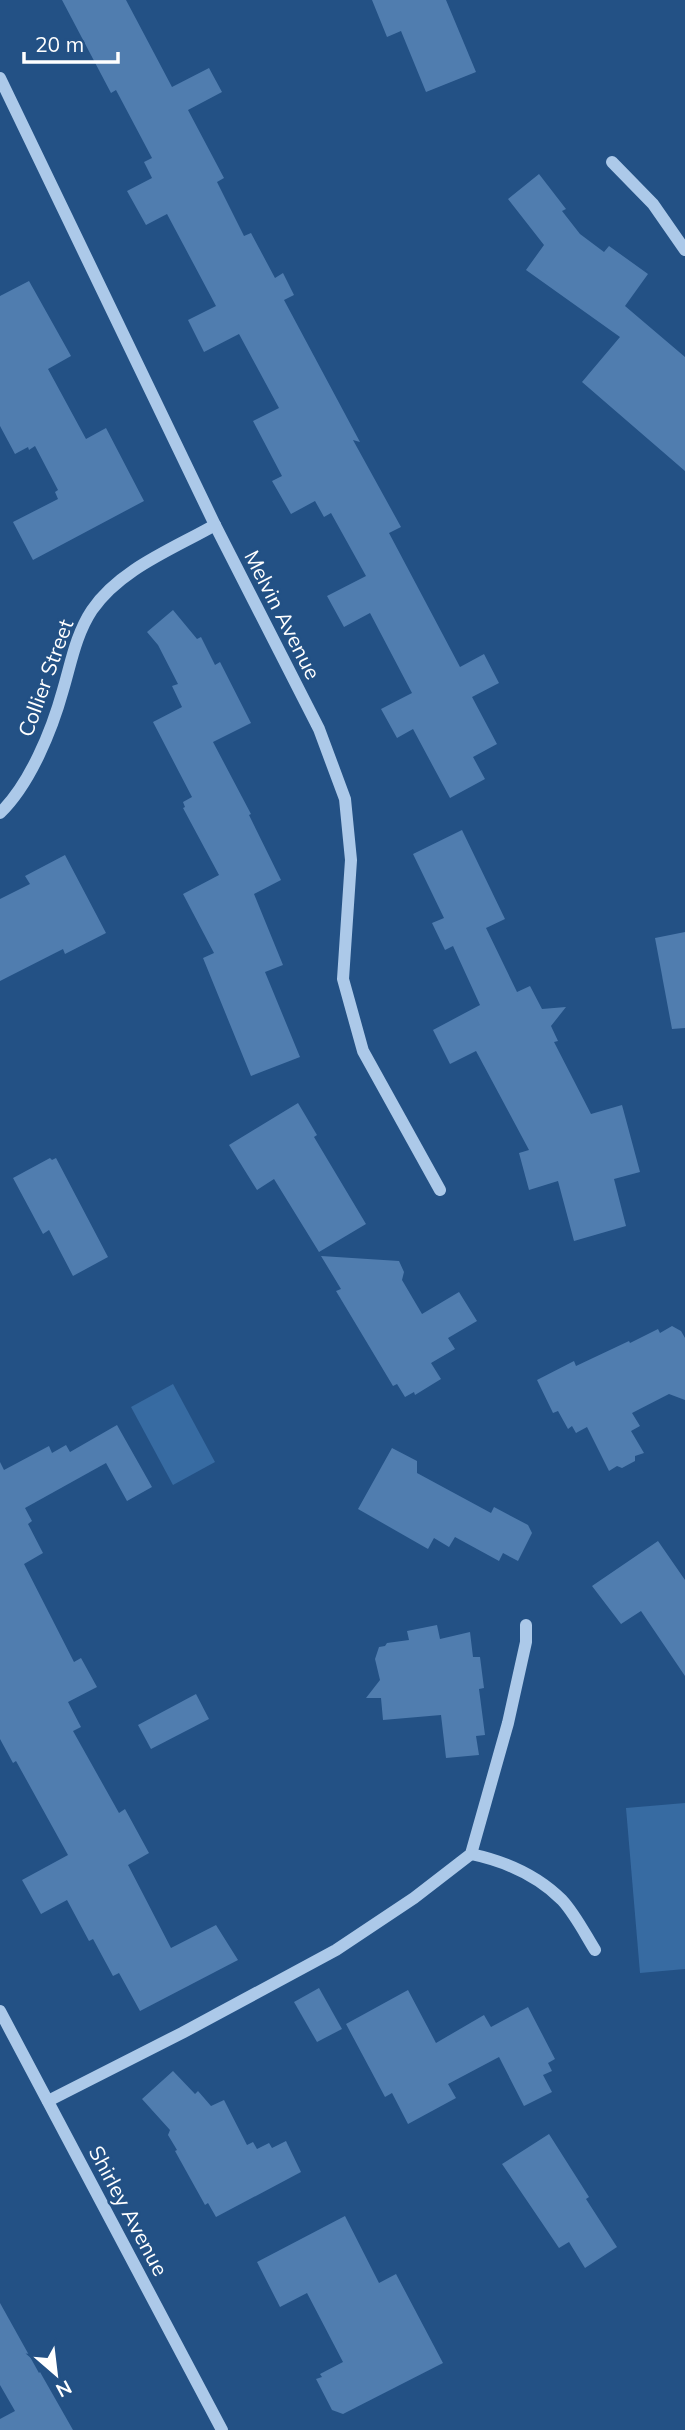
<svg xmlns="http://www.w3.org/2000/svg" width="685" height="2430" font-family="Mulish,sans-serif">
  <style>
    .green { fill: #376ba2 }
    .building { fill: #507daf }
    .lines { fill: none; stroke-linecap: round; stroke-linejoin: round }
    .minor { stroke: #acc9e9; stroke-width: 12 }
    .labels { text-anchor: middle; stroke-width: 5; stroke-linejoin: round; paint-order: stroke }
    .street-label { font-size: 21px; fill: #fff; stroke: #235185 }
  </style>
  <rect width="100%" height="100%" fill="#235185"/>
  <g class="green">
    <path d="M 173,1384 L 215,1462 L 173,1485 L 131,1407 Z"/>
    <path d="M 685,1803 L 685,1969 L 640,1973 L 626,1808 Z"/>
  </g>
  <g class="building">
    <path d="M 62,0 L 126,0 L 172,87 L 209,68 L 222,92 L 188,110 L 224,178 L 217,182 L 244,236 L 251,233 L 275,278 L 283,273 L 294,295 L 284,300 L 360,442 L 353,440 L 401,527 L 389,533 L 460,667 L 484,654 L 499,683 L 472,697 L 497,744 L 473,757 L 485,779 L 450,798 L 413,729 L 397,738 L 381,709 L 412,693 L 370,613 L 344,627 L 327,596 L 366,576 L 331,513 L 324,517 L 315,501 L 291,514 L 272,481 L 282,476 L 253,421 L 279,408 L 239,334 L 204,352 L 188,320 L 216,306 L 167,214 L 146,225 L 127,191 L 152,178 L 144,162 L 152,158 L 116,90 L 111,93 Z"/>
    <path d="M 372,0 L 446,0 L 476,72 L 426,92 L 401,31 L 387,37 Z"/>
    <path d="M 539,174 L 566,209 L 562,211 L 580,234 L 604,252 L 609,246 L 648,274 L 625,306 L 685,357 L 685,471 L 582,382 L 620,337 L 526,270 L 544,245 L 508,199 Z"/>
    <path d="M 29,281 L 71,356 L 48,369 L 86,439 L 106,428 L 144,501 L 33,560 L 13,522 L 58,499 L 55,492 L 58,490 L 35,446 L 29,450 L 28,447 L 15,454 L 0,426 L 0,296 Z"/>
    <path d="M 173,610 L 197,639 L 201,637 L 215,665 L 220,662 L 251,723 L 213,742 L 251,814 L 249,815 L 281,880 L 254,894 L 283,965 L 265,972 L 300,1057 L 251,1076 L 203,958 L 214,953 L 183,894 L 219,875 L 183,808 L 185,807 L 183,802 L 192,797 L 153,722 L 182,707 L 172,686 L 178,684 L 158,645 L 147,632 Z"/>
    <path d="M 462,830 L 505,919 L 486,928 L 517,992 L 530,986 L 542,1009 L 566,1007 L 551,1026 L 558,1041 L 554,1042 L 591,1114 L 622,1105 L 640,1172 L 614,1179 L 626,1226 L 574,1241 L 558,1181 L 529,1190 L 519,1153 L 529,1150 L 476,1051 L 450,1064 L 433,1030 L 480,1005 L 453,946 L 445,950 L 432,923 L 444,918 L 413,854 Z"/>
    <path d="M 65,855 L 106,933 L 65,954 L 63,949 L 0,981 L 0,899 L 30,884 L 25,876 Z"/>
    <path d="M 685,932 L 685,1028 L 672,1029 L 655,938 Z"/>
    <path d="M 298,1103 L 317,1135 L 314,1137 L 366,1224 L 319,1252 L 274,1179 L 257,1190 L 229,1145 Z"/>
    <path d="M 50,1158 L 52,1160 L 56,1158 L 108,1257 L 73,1276 L 49,1230 L 43,1234 L 13,1178 Z"/>
    <path d="M 321,1256 L 399,1261 L 404,1272 L 402,1280 L 422,1314 L 459,1292 L 477,1321 L 448,1338 L 455,1349 L 431,1363 L 441,1379 L 415,1395 L 414,1392 L 405,1397 L 397,1384 L 393,1386 L 336,1291 L 341,1289 Z"/>
    <path d="M 672,1326 L 681,1331 L 685,1338 L 685,1400 L 669,1394 L 632,1413 L 640,1426 L 631,1431 L 644,1453 L 635,1456 L 635,1461 L 622,1468 L 617,1466 L 609,1471 L 587,1427 L 576,1433 L 572,1426 L 568,1429 L 558,1411 L 553,1413 L 537,1380 L 574,1361 L 576,1366 L 629,1341 L 630,1343 L 658,1329 L 660,1333 Z"/>
    <path d="M 117,1425 L 152,1487 L 127,1501 L 106,1463 L 25,1508 L 32,1521 L 28,1524 L 43,1553 L 24,1564 L 74,1662 L 81,1658 L 97,1687 L 68,1702 L 81,1727 L 73,1731 L 119,1813 L 125,1809 L 149,1853 L 128,1865 L 171,1948 L 216,1925 L 238,1960 L 140,2011 L 119,1973 L 113,1976 L 93,1939 L 89,1941 L 67,1900 L 41,1914 L 22,1880 L 68,1855 L 16,1761 L 13,1763 L 0,1739 L 0,1462 L 4,1470 L 49,1446 L 52,1453 L 66,1445 L 70,1452 Z"/>
    <path d="M 392,1448 L 417,1461 L 417,1473 L 491,1513 L 494,1507 L 528,1525 L 532,1533 L 518,1561 L 503,1553 L 499,1561 L 455,1537 L 449,1547 L 434,1538 L 428,1549 L 358,1509 Z"/>
    <path d="M 658,1541 L 685,1580 L 685,1676 L 641,1611 L 621,1624 L 592,1586 Z"/>
    <path d="M 437,1625 L 440,1639 L 470,1632 L 473,1657 L 480,1657 L 484,1688 L 479,1689 L 485,1735 L 476,1736 L 479,1755 L 446,1758 L 441,1715 L 383,1720 L 381,1698 L 366,1698 L 380,1680 L 375,1659 L 379,1647 L 385,1646 L 387,1643 L 409,1640 L 407,1631 Z"/>
    <path d="M 196,1694 L 209,1719 L 151,1749 L 138,1725 Z"/>
    <path d="M 319,1988 L 342,2029 L 317,2042 L 294,2002 Z"/>
    <path d="M 408,1990 L 436,2043 L 484,2015 L 491,2027 L 528,2007 L 555,2059 L 548,2063 L 552,2071 L 543,2075 L 552,2092 L 524,2106 L 499,2057 L 448,2084 L 456,2098 L 408,2124 L 392,2093 L 385,2097 L 346,2024 Z"/>
    <path d="M 173,2071 L 195,2094 L 198,2091 L 211,2106 L 224,2100 L 247,2145 L 253,2142 L 257,2149 L 269,2143 L 272,2148 L 286,2141 L 301,2172 L 216,2217 L 208,2203 L 205,2205 L 175,2151 L 177,2150 L 168,2135 L 170,2130 L 142,2099 Z"/>
    <path d="M 549,2134 L 589,2197 L 586,2199 L 617,2247 L 585,2268 L 569,2242 L 559,2248 L 502,2164 Z"/>
    <path d="M 345,2216 L 379,2283 L 396,2274 L 443,2363 L 343,2414 L 332,2410 L 316,2379 L 322,2377 L 320,2374 L 343,2362 L 307,2293 L 280,2307 L 257,2262 Z"/>
    <path d="M 0,2303 L 39,2373 L 40,2372 L 73,2430 L 0,2430 L 0,2419 L 15,2411 L 0,2385 Z"/>
  </g>
  <g class="lines">
    <g class="minor">
      <path d="M 0,78 L 215,525 L 319,729 L 345,799 L 351,860 L 343,979 L 363,1051 L 440,1190"/>
      <path d="M 612,162 L 653,204 L 685,250"/>
      <path d="M 0,813 C 30,784 52,730 63,690 C 71,663 76,634 92,610 C 120,569 173,549 215,525"/>
      <path d="M 471,1854 C 504,1861 537,1875 562,1900 C 575,1914 585,1934 595,1950"/>
      <path d="M 0,2011 L 222,2430"/>
      <path d="M 48,2101 L 182,2033 L 336,1950 L 414,1898 L 471,1854 L 508,1723 L 526,1642 L 526,1625"/>
    </g>
  </g>
  <g class="labels">
    <g class="street-label">
      <text transform="translate(282 615) rotate(63)" y="7">Melvin Avenue</text>
      <text transform="translate(46 678) rotate(-70)" y="7">Collier Street</text>
      <text transform="translate(128 2211) rotate(62)" y="7">Shirley Avenue</text>
    </g>
  </g>
  <g transform="translate(56 2374) rotate(152)" stroke="#235185" stroke-width="5" paint-order="stroke">
  <path d="M0-5L12 26L0 18L-12 26Z" fill="#ffffff"/>
  <text y="-10" font-size="19" font-weight="bold" text-anchor="middle" fill="#ffffff">N</text>
  </g>
  <path d="M24 52v10h94v-10" fill="none" stroke="#ffffff" stroke-width="3.5"/>
  <text x="35" y="52" font-size="21" fill="#ffffff" stroke="#235185" stroke-width="5" paint-order="stroke">20 m</text>
</svg>
